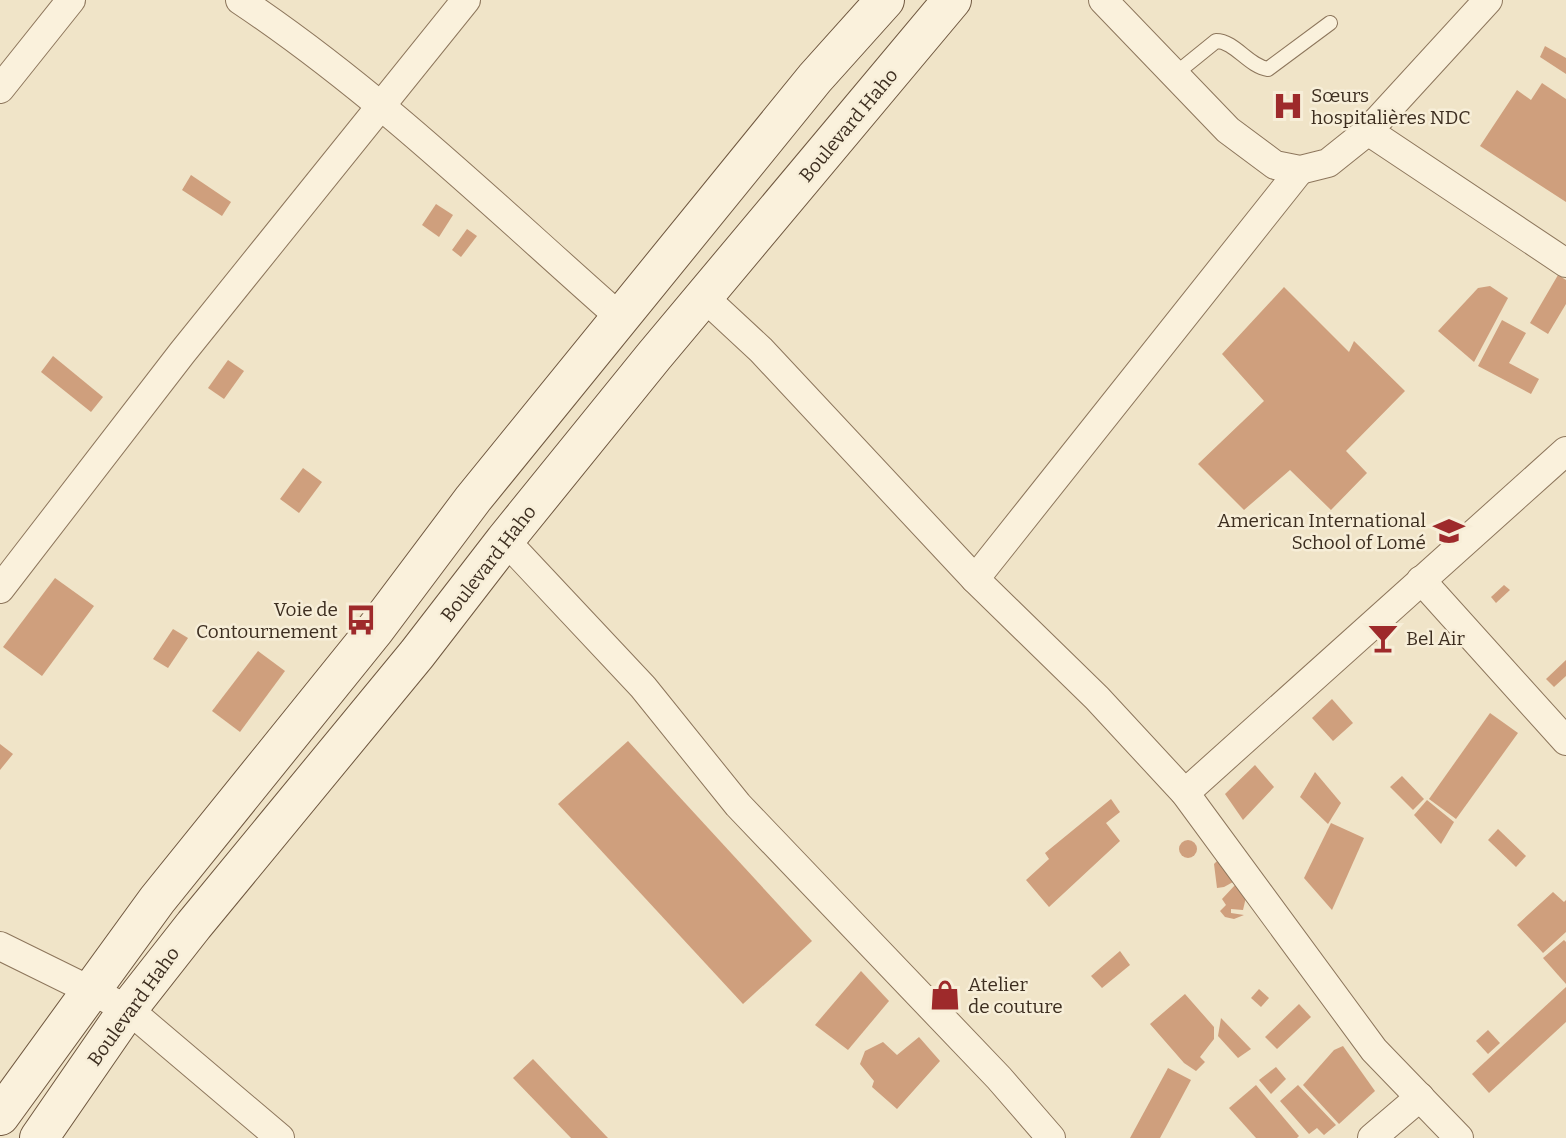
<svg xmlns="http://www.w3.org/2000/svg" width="1566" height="1138" font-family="Bitter,serif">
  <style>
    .building { fill: #cf9f7d }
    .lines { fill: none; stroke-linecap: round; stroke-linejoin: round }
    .service-casing { stroke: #8d765c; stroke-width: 16 }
    .minor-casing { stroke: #8d765c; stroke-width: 30 }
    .secondary-casing { stroke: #6f573f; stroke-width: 40 }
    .service { stroke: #faf1dc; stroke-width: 14 }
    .minor { stroke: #faf1dc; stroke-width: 28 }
    .secondary { stroke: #faf1dc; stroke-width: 38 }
    .labels { text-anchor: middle; stroke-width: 5; stroke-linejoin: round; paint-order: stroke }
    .poi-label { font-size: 19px; fill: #3d2e20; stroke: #f7eed8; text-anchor: start }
    .street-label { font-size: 19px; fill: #3d2e20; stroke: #f7eed8 }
  </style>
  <rect width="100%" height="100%" fill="#f0e4c8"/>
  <g class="building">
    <path d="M 1545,46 L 1566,58 L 1566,74 L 1540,57 Z"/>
    <path d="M 1542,83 L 1566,99 L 1566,202 L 1480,146 L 1517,90 L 1531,100 Z"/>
    <path d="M 191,175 L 231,202 L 222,216 L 182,190 Z"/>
    <path d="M 436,204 L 453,215 L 439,237 L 422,225 Z"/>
    <path d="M 467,229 L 477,236 L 461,257 L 452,250 Z"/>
    <path d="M 1558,275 L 1566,280 L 1566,304 L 1548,334 L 1530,323 Z"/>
    <path d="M 1490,286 L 1508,298 L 1474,362 L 1438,331 L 1478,288 Z"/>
    <path d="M 1284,287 L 1349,352 L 1354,341 L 1405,391 L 1346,451 L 1367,473 L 1331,510 L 1290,470 L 1244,510 L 1198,464 L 1264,401 L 1222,354 Z"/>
    <path d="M 1502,320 L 1526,333 L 1509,363 L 1539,379 L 1531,394 L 1478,366 Z"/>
    <path d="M 53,356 L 103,397 L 91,412 L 41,372 Z"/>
    <path d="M 228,360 L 244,371 L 224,399 L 208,388 Z"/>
    <path d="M 303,468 L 322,482 L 299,513 L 280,499 Z"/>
    <path d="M 55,578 L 94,606 L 42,676 L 3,647 Z"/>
    <path d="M 1504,585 L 1510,590 L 1496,603 L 1491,597 Z"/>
    <path d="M 173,629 L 188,638 L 168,668 L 153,659 Z"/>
    <path d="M 258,651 L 285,671 L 240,732 L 212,711 Z"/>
    <path d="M 1566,660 L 1566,676 L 1554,687 L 1546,679 Z"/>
    <path d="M 1332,699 L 1353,723 L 1333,741 L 1312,718 Z"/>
    <path d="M 1490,713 L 1518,733 L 1456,819 L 1429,799 Z"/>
    <path d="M 628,741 L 812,941 L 743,1004 L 558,804 Z"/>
    <path d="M 0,744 L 13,754 L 0,770 Z"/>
    <path d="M 1255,765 L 1274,787 L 1243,820 L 1225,794 Z"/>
    <path d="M 1315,772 L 1341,803 L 1328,824 L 1300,797 Z"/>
    <path d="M 1402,776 L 1424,799 L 1413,810 L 1390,787 Z"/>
    <path d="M 1111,799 L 1120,812 L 1106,823 L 1120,841 L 1049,907 L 1026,880 L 1049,859 L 1045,853 Z"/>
    <path d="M 1427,800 L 1454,822 L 1441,844 L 1414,815 Z"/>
    <path d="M 1331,823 L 1364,838 L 1332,910 L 1304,878 Z"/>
    <path d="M 1498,829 L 1526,856 L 1516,867 L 1488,840 Z"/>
    <circle cx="1188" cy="849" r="9"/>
    <path d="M 1219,859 L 1233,882 L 1224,887 L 1217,888 L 1214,864 Z"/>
    <path d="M 1236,884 L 1248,889 L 1243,910 L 1231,909 L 1231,913 L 1244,915 L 1234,919 L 1225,917 L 1220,911 L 1226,905 L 1222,899 Z"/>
    <path d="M 1553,892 L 1564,902 L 1566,900 L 1566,932 L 1543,953 L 1517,925 Z"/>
    <path d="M 1564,940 L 1566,942 L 1566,984 L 1543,958 Z"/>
    <path d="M 1120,951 L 1130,965 L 1102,988 L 1091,976 Z"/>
    <path d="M 861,971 L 889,1001 L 848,1050 L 815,1025 Z"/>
    <path d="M 1566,987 L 1566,1022 L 1489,1093 L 1472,1074 Z"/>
    <path d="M 1259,989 L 1269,998 L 1261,1007 L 1251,998 Z"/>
    <path d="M 1185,994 L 1214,1027 L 1214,1039 L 1200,1057 L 1205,1062 L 1196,1071 L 1184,1063 L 1150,1024 Z"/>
    <path d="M 1299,1004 L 1311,1017 L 1277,1049 L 1265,1037 Z"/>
    <path d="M 1221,1018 L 1251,1049 L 1238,1058 L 1218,1036 Z"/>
    <path d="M 1488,1030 L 1500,1043 L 1488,1054 L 1476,1041 Z"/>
    <path d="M 919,1037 L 940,1061 L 897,1109 L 872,1087 L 874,1081 L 860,1064 L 865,1051 L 883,1042 L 897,1055 Z"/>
    <path d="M 1343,1046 L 1375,1091 L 1339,1124 L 1303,1085 L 1334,1050 Z"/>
    <path d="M 533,1059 L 608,1138 L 571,1138 L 513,1078 Z"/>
    <path d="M 1276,1067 L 1286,1079 L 1271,1094 L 1259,1080 Z"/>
    <path d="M 1168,1068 L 1191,1080 L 1160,1138 L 1130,1138 Z"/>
    <path d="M 1256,1085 L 1299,1136 L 1297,1138 L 1256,1138 L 1229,1108 Z"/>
    <path d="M 1298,1085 L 1336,1125 L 1324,1135 L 1317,1128 L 1309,1134 L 1280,1101 Z"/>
  </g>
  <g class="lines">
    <g class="service-casing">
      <path id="service" d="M 1174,75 L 1216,41 C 1235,41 1248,66 1268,69 L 1330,23"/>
    </g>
    <g class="minor-casing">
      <g id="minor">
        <path d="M 240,0 C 379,93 497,209 622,319"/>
        <path d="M 1103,0 L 1228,130 L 1275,165 L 1300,170 L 1328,163 L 1368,131 L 1488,0"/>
        <path d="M 0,89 L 71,0"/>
        <path d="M 1368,131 L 1566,263"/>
        <path d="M 705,298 L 761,350 L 975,579 L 1097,698 L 1185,793 L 1374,1050 L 1459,1138"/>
        <path d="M 505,540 L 643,687 L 738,805 L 999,1078 L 1051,1138"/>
        <path d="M 975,579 L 1300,170"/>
        <path d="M 1421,580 L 1566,741"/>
        <path d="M 0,589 L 182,353 L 466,0"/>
        <path d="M 1185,793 L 1566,451"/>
        <path d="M 0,946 L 128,1009 L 280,1138"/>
        <path d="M 1372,1138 L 1420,1097"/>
      </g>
    </g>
    <g class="secondary-casing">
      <g id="secondary">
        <path d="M 0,1116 L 157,900 L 374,631 L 473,499 L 815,78 L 885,0"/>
        <path d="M 39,1138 L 128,1009 L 194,925 L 417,654 L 505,540 L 654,356 L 952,0"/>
      </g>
    </g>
    <use href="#service" class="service"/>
    <use href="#minor" class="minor"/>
    <use href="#secondary" class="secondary"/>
  </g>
  <defs>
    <g id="hospital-bare" transform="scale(2.415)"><path d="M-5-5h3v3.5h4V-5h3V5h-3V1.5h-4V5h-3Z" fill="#9e2a2b" stroke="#f7eed8" stroke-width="2.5" paint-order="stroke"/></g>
    <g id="school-bare" transform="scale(2.415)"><path d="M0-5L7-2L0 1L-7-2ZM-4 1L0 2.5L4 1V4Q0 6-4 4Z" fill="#9e2a2b" stroke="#f7eed8" stroke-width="2.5" paint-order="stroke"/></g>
    <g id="bus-bare" transform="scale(2.415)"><path d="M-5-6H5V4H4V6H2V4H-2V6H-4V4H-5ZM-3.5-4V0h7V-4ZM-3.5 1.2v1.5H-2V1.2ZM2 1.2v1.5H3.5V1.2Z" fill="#9e2a2b" stroke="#f7eed8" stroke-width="2.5" paint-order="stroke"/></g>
    <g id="bar-bare" transform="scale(2.415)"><path d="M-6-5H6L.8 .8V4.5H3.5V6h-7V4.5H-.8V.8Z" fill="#9e2a2b" stroke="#f7eed8" stroke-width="2.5" paint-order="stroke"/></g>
    <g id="shop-bare" transform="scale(2.415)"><path d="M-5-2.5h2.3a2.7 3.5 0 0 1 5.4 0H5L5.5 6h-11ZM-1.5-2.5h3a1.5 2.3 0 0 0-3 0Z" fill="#9e2a2b" stroke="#f7eed8" stroke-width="2.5" paint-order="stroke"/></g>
  </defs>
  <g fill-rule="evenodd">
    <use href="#hospital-bare" x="1288" y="106"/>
    <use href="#school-bare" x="1449" y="531"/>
    <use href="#bus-bare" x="361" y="620"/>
    <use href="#bar-bare" x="1383" y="638"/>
    <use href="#shop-bare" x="945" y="995"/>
  </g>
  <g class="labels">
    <g class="poi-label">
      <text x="1311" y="102">Sœurs<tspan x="1311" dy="22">hospitalières NDC</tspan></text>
      <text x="1426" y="527" text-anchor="end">American International<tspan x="1426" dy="22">School of Lomé</tspan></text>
      <text x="338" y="616" text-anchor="end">Voie de<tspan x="338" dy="22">Contournement</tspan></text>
      <text x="1406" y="645">Bel Air</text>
      <text x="968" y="991">Atelier<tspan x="968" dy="22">de couture</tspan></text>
    </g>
    <g class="street-label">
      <text transform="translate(848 125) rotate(-50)" y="7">Boulevard Haho</text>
      <text transform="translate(488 563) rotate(-52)" y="7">Boulevard Haho</text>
      <text transform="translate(133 1006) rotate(-54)" y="7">Boulevard Haho</text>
    </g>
  </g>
</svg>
